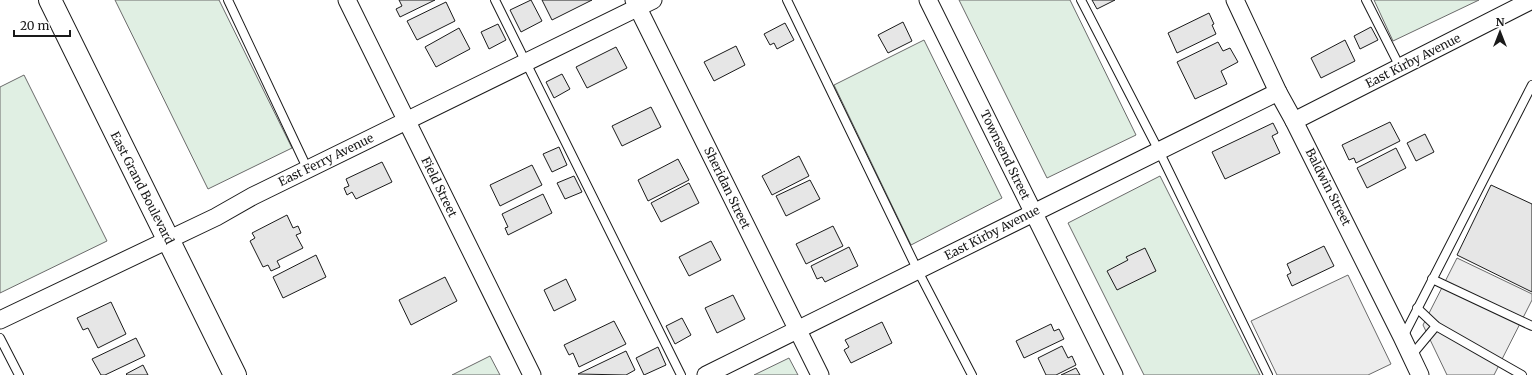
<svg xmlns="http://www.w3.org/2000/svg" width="1532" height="375" font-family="Merriweather,serif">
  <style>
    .green { fill: #e0efe3; stroke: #6a6a6a }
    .parking { fill: #ededed; stroke: #6a6a6a }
    .building { fill: #e6e6e6; stroke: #1a1a1a }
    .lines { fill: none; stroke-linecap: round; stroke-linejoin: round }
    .service-casing { stroke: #1a1a1a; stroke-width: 10 }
    .minor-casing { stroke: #1a1a1a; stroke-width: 19 }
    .secondary-casing { stroke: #1a1a1a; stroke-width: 24 }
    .service { stroke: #fff; stroke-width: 8 }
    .minor { stroke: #fff; stroke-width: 17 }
    .secondary { stroke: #fff; stroke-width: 22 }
    .labels { text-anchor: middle; stroke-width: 3; stroke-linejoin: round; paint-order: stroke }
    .street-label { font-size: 12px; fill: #1a1a1a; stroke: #fff }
  </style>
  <rect width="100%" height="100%" fill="#fff"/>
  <g class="green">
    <path d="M 115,0 L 219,0 L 292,148 L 208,189 Z"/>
    <path d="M 959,0 L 1070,0 L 1136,135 L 1047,178 Z"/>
    <path d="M 1374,0 L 1479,0 L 1393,41 Z"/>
    <path d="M 924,40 L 1002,198 L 911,245 L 834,85 Z"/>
    <path d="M 24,75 L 107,241 L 0,293 L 0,87 Z"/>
    <path d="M 1160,176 L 1260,375 L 1144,375 L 1068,223 Z"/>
    <path d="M 490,356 L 500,375 L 452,375 Z"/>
    <path d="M 789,358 L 798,375 L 754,375 Z"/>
  </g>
  <g class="parking">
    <path d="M 1457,258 L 1532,294 L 1532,300 L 1494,375 L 1447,375 L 1423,325 Z"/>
    <path d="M 1348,275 L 1391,364 L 1368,375 L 1277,375 L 1251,321 Z"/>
  </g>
  <g class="building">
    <path d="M 399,0 L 435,0 L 400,17 L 396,9 L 402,6 Z"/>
    <path d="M 531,0 L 542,21 L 521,32 L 510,10 Z"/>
    <path d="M 542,0 L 592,0 L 552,20 Z"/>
    <path d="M 1092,0 L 1115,0 L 1097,9 Z"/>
    <path d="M 446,2 L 455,21 L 417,40 L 407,21 Z"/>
    <path d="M 1209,13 L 1214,24 L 1212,25 L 1216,34 L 1177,53 L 1168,33 Z"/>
    <path d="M 903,22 L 912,41 L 888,53 L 878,35 Z"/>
    <path d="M 785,23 L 794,40 L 777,49 L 774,43 L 770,45 L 764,34 Z"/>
    <path d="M 498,24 L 506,40 L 489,49 L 481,32 Z"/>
    <path d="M 1371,27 L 1378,40 L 1360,49 L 1354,36 Z"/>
    <path d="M 459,28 L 470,49 L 436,67 L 425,47 Z"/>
    <path d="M 1345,40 L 1355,61 L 1321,78 L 1311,58 Z"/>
    <path d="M 1218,42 L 1223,51 L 1230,48 L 1238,62 L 1221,71 L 1227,84 L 1195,99 L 1177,62 Z"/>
    <path d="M 736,46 L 745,65 L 714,81 L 704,62 Z"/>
    <path d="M 616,47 L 627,68 L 587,88 L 576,67 Z"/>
    <path d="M 562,74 L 570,89 L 554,98 L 546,82 Z"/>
    <path d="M 651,107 L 661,127 L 622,146 L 612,126 Z"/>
    <path d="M 1390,122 L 1400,141 L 1356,163 L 1354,158 L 1349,160 L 1342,145 Z"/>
    <path d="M 1273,123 L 1278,133 L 1272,136 L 1280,153 L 1225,179 L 1212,152 Z"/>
    <path d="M 1425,134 L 1434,152 L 1416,161 L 1407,143 Z"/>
    <path d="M 559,147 L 567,165 L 552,172 L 543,154 Z"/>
    <path d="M 1396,148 L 1406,168 L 1367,188 L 1357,168 Z"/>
    <path d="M 799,156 L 809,176 L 772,195 L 762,176 Z"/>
    <path d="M 678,159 L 689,180 L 648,201 L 638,180 Z"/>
    <path d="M 382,162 L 392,182 L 356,199 L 352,192 L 347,195 L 344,188 L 349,186 L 346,179 Z"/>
    <path d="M 532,165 L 542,185 L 500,206 L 490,185 Z"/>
    <path d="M 574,176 L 582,192 L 565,199 L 557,183 Z"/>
    <path d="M 810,180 L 820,199 L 786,216 L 776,196 Z"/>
    <path d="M 689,183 L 699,203 L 661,222 L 651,203 Z"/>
    <path d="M 1491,185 L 1532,204 L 1532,292 L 1457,255 Z"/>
    <path d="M 543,194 L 552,213 L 508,235 L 505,228 L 508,227 L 502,214 Z"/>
    <path d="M 287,215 L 293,228 L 298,226 L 301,233 L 296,235 L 303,248 L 277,261 L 280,267 L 271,271 L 268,265 L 263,267 L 250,241 L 255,238 L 252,233 Z"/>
    <path d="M 833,226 L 843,246 L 806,264 L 796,244 Z"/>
    <path d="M 711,241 L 721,260 L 689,276 L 679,257 Z"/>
    <path d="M 1324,246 L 1334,266 L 1292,286 L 1287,275 L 1291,273 L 1287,264 Z"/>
    <path d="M 849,247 L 858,266 L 825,282 L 822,277 L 817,279 L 811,266 Z"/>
    <path d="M 1145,248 L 1156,271 L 1117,290 L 1107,271 L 1128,260 L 1126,257 Z"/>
    <path d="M 316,255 L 326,277 L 283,298 L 273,277 Z"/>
    <path d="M 445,277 L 457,301 L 411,325 L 399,300 Z"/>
    <path d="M 566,279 L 576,300 L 554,311 L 544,290 Z"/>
    <path d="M 733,295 L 745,319 L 717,333 L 705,308 Z"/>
    <path d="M 111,302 L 126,334 L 98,348 L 88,328 L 83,330 L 77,318 Z"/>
    <path d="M 682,318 L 691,335 L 675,344 L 666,326 Z"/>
    <path d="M 614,321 L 626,344 L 579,367 L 573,353 L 569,355 L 564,345 Z"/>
    <path d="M 882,322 L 892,343 L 851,363 L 844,350 L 849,347 L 845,340 Z"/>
    <path d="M 1051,324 L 1054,331 L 1059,329 L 1064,339 L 1024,358 L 1016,341 Z"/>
    <path d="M 136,338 L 145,356 L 105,375 L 101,375 L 92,359 Z"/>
    <path d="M 1062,346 L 1068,358 L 1072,356 L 1076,365 L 1056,375 L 1046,375 L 1038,358 Z"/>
    <path d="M 658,347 L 666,365 L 644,375 L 636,358 Z"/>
    <path d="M 626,351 L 635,370 L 626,375 L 578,374 Z"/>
    <path d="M 143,365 L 148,375 L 127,375 L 126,374 Z"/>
    <path d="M 1076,368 L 1080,375 L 1061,375 Z"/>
  </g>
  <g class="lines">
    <g class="service-casing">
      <g id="service">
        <path d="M 228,0 L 308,170"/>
        <path d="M 495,0 L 681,375"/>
        <path d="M 787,0 L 918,271 L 972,375"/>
        <path d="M 1081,0 L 1159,151 L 1268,375"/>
        <path d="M 1366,0 L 1400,67"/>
        <path d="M 1432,279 L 1532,326"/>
        <path d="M 1417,308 L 1436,326 L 1522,375"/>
        <path d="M 1403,337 L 1532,85"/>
        <path d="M 0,338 L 19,375"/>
        <path d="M 1411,356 L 1436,326"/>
      </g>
    </g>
    <g class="minor-casing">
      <g id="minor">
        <path d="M 347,0 L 532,375"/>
        <path d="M 634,0 L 820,375"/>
        <path d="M 928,0 L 1114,375"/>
        <path d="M 1235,0 L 1278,92 L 1294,121 L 1402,337 L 1420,375"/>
        <path d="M 1294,121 L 1532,0"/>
        <path d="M 0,320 L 216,217 L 253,196 L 653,0"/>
        <path d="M 706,375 L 1278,92"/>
      </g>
    </g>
    <g class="secondary-casing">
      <path id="secondary" d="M 50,0 L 235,375"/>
    </g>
    <use href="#service" class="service"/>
    <use href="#minor" class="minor"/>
    <use href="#secondary" class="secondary"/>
  </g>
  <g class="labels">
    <g class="street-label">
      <text transform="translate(1413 61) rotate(-27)" y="4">East Kirby Avenue</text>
      <text transform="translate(1005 155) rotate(64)" y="4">Townsend Street</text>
      <text transform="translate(326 160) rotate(-26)" y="4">East Ferry Avenue</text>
      <text transform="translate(439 187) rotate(64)" y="4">Field Street</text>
      <text transform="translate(1328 187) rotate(63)" y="4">Baldwin Street</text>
      <text transform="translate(142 188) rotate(63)" y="4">East Grand Boulevard</text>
      <text transform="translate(727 188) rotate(64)" y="4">Sheridan Street</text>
      <text transform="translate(992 233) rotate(-27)" y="4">East Kirby Avenue</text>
    </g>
  </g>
  <g transform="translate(1500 32)" stroke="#ffffff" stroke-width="3" paint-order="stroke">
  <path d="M0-3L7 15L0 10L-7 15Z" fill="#1a1a1a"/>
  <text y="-6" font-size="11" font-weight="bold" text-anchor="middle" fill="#1a1a1a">N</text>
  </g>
  <path d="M14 30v6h56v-6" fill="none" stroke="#1a1a1a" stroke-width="2"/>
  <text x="20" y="30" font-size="12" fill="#1a1a1a" stroke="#ffffff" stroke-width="3" paint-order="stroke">20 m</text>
</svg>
